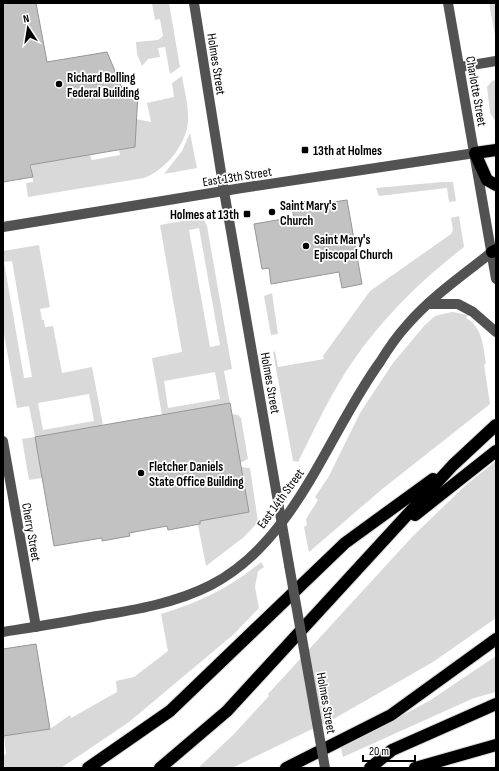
<svg xmlns="http://www.w3.org/2000/svg" width="499" height="771" font-family="'Sofia Sans Condensed',sans-serif">
  <style>
    .green { fill: #d9d9d9; fill-rule: evenodd }
    .building { fill: #c2c2c2; stroke: #969696 }
    .lines { fill: none; stroke-linecap: round; stroke-linejoin: round }
    .highway-casing { stroke: #dbdbdb; stroke-width: 14 }
    .minor { stroke: #525252; stroke-width: 10 }
    .highway { stroke: #000; stroke-width: 12 }
    .minor-bridge { stroke: #525252; stroke-width: 10 }
    .poi-dot { fill: #000; stroke: #fff; stroke-width: 1.5 }
    .labels { text-anchor: middle; stroke-width: 3.5; stroke-linejoin: round; paint-order: stroke }
    .street-label { font-size: 13px; fill: #000; stroke: #fff }
    .poi-label { font-size: 13px; font-weight: bold; fill: #000; stroke: #fff; text-anchor: start }
  </style>
  <rect width="100%" height="100%" fill="#fff"/>
  <g class="green">
    <path d="M 152,3 L 169,3 L 180,67 L 170,74 L 165,47 L 158,48 L 160,57 L 148,59 L 142,66 L 137,54 L 136,42 L 158,40 L 163,36 L 160,19 L 155,20 Z"/>
    <path d="M 489,3 L 496,3 L 496,35 L 495,35 Z"/>
    <path d="M 182,76 C 184,89 188,103 188,116 C 190,141 166,170 144,178 L 28,197 L 26,183 L 33,182 L 31,165 L 90,155 L 92,160 L 120,155 L 119,150 L 135,147 L 136,119 L 151,122 L 147,103 L 174,97 L 172,83 Z"/>
    <path d="M 496,80 L 496,122 L 490,113 L 487,87 L 492,81 Z"/>
    <path d="M 190,133 L 197,168 L 164,174 L 182,151 Z"/>
    <path d="M 442,182 L 453,182 L 456,201 L 449,202 L 447,188 L 379,196 L 376,188 Z"/>
    <path d="M 459,216 L 464,247 C 415,285 371,329 339,383 C 324,408 311,436 298,462 L 293,461 L 273,352 L 275,351 L 278,367 L 324,359 L 323,356 L 370,291 L 451,234 L 453,230 L 451,218 Z"/>
    <path d="M 199,218 L 204,220 L 207,226 L 232,369 L 224,371 L 230,403 L 162,415 L 152,358 L 182,352 L 160,225 ZM 199,228 L 220,345 L 210,347 L 189,230 ZM 215,372 L 220,399 L 168,408 L 164,381 Z"/>
    <path d="M 39,245 L 50,307 L 40,309 L 42,320 L 44,320 L 45,327 L 53,326 L 62,373 L 92,367 L 103,425 L 35,437 L 42,478 L 29,480 L 22,439 L 35,437 L 29,406 L 17,408 L 3,328 L 3,251 ZM 12,261 L 32,377 L 24,378 L 4,262 ZM 89,394 L 94,421 L 43,430 L 38,403 Z"/>
    <path d="M 272,293 L 278,334 L 271,335 L 264,296 Z"/>
    <path d="M 452,312 L 468,315 L 466,318 C 483,328 483,346 486,363 L 484,365 L 490,404 L 381,490 L 309,552 L 304,527 L 307,525 L 306,519 L 318,500 L 315,497 L 329,476 L 360,413 L 393,363 L 424,326 L 435,316 Z"/>
    <path d="M 232,414 L 238,415 L 241,418 L 248,459 L 240,463 Z"/>
    <path d="M 496,461 L 496,618 L 433,662 L 337,717 L 232,768 L 198,768 L 234,734 L 269,696 L 268,694 L 413,536 L 466,485 Z"/>
    <path d="M 241,467 L 250,468 L 258,522 L 244,537 L 206,566 L 198,525 L 200,524 L 200,521 Z"/>
    <path d="M 261,562 L 264,567 L 258,571 L 255,587 L 259,608 L 234,634 L 129,722 L 61,768 L 3,768 L 3,756 L 6,754 L 4,736 L 50,729 L 70,715 L 71,718 L 117,692 L 116,681 L 134,677 L 168,651 L 161,614 C 199,603 230,588 261,562 Z"/>
    <path d="M 496,656 L 496,692 L 474,698 L 343,757 L 341,748 L 429,701 Z"/>
  </g>
  <g class="building">
    <path d="M 3,3 L 36,3 L 47,62 L 107,52 L 125,95 L 138,93 L 135,147 L 30,165 L 33,177 L 3,182 Z"/>
    <path d="M 313,200 L 313,205 L 347,200 L 362,284 L 342,288 L 339,272 L 271,284 L 269,268 L 262,269 L 254,224 L 294,217 L 291,204 Z"/>
    <path d="M 230,403 L 249,512 L 200,521 L 200,524 L 168,530 L 167,526 L 129,533 L 130,536 L 102,541 L 102,538 L 54,546 L 35,437 Z"/>
    <path d="M 36,644 L 50,729 L 3,736 L 3,649 Z"/>
  </g>
  <g class="lines">
    <g class="highway-casing">
      <g id="highway">
        <path d="M 496,150 L 475,153 L 487,180 L 496,185"/>
        <path d="M 492,252 L 496,250"/>
        <path d="M 415,515 L 496,451"/>
        <path d="M 88,768 L 170,711 L 345,543 L 433,479"/>
        <path d="M 160,768 L 227,711 L 453,465 L 496,425"/>
        <path d="M 286,768 L 391,715 L 496,639"/>
        <path d="M 370,768 L 392,750 L 496,704"/>
        <path d="M 415,768 L 496,745"/>
      </g>
    </g>
    <g class="minor">
      <path d="M 194,3 L 224,191 L 289,565"/>
      <path d="M 448,3 L 496,279"/>
      <path d="M 460,67 L 496,61"/>
      <path d="M 3,227 L 242,188 L 475,153"/>
      <path d="M 428,304 L 458,304 L 473,312 L 496,332"/>
      <path d="M 3,441 L 36,627"/>
      <path d="M 3,632 C 34,627 66,622 97,616 C 135,610 176,603 211,585 C 296,541 327,435 380,362 C 388,349 397,336 407,325 C 431,297 463,275 492,252"/>
    </g>
    <use href="#highway" class="highway"/>
    <path class="minor-bridge" d="M 289,565 L 325,768"/>
  </g>
  <g class="poi-dot">
    <circle cx="59" cy="84" r="4"/>
    <rect x="301" y="146" width="8" height="8" rx="2"/>
    <circle cx="272" cy="212" r="4"/>
    <rect x="243" y="210" width="8" height="8" rx="2"/>
    <circle cx="306" cy="246" r="4"/>
    <circle cx="141" cy="473" r="4"/>
  </g>
  <g class="labels">
    <g class="street-label">
      <text transform="translate(217 64) rotate(81)" y="5">Holmes Street</text>
      <text transform="translate(477 91) rotate(80)" y="5">Charlotte Street</text>
      <text transform="translate(237 176) rotate(-9)" y="5">East 13th Street</text>
      <text transform="translate(271 383) rotate(80)" y="5">Holmes Street</text>
      <text transform="translate(280 498) rotate(-54)" y="5">East 14th Street</text>
      <text transform="translate(32 532) rotate(80)" y="5">Cherry Street</text>
      <text transform="translate(327 703) rotate(80)" y="5">Holmes Street</text>
    </g>
    <g class="poi-label">
      <text x="67" y="82">Richard Bolling<tspan x="67" dy="15">Federal Building</tspan></text>
      <text x="313" y="155">13th at Holmes</text>
      <text x="280" y="210">Saint Mary's<tspan x="280" dy="15">Church</tspan></text>
      <text x="239" y="219" text-anchor="end">Holmes at 13th</text>
      <text x="314" y="244">Saint Mary's<tspan x="314" dy="15">Episcopal Church</tspan></text>
      <text x="149" y="471">Fletcher Daniels<tspan x="149" dy="15">State Office Building</tspan></text>
    </g>
  </g>
  <rect width="499" height="771" fill="none" stroke="#000000" stroke-width="8"/>
  <g transform="translate(28 28) rotate(348)" stroke="#ffffff" stroke-width="3" paint-order="stroke">
  <path d="M0-3L7 15L0 10L-7 15Z" fill="#000000"/>
  <text y="-6" font-size="11" font-weight="bold" text-anchor="middle" fill="#000000">N</text>
  </g>
  <path d="M363 755v6h52v-6" fill="none" stroke="#000000" stroke-width="2"/>
  <text x="369" y="755" font-size="12" fill="#000000" stroke="#ffffff" stroke-width="3" paint-order="stroke">20 m</text>
</svg>
